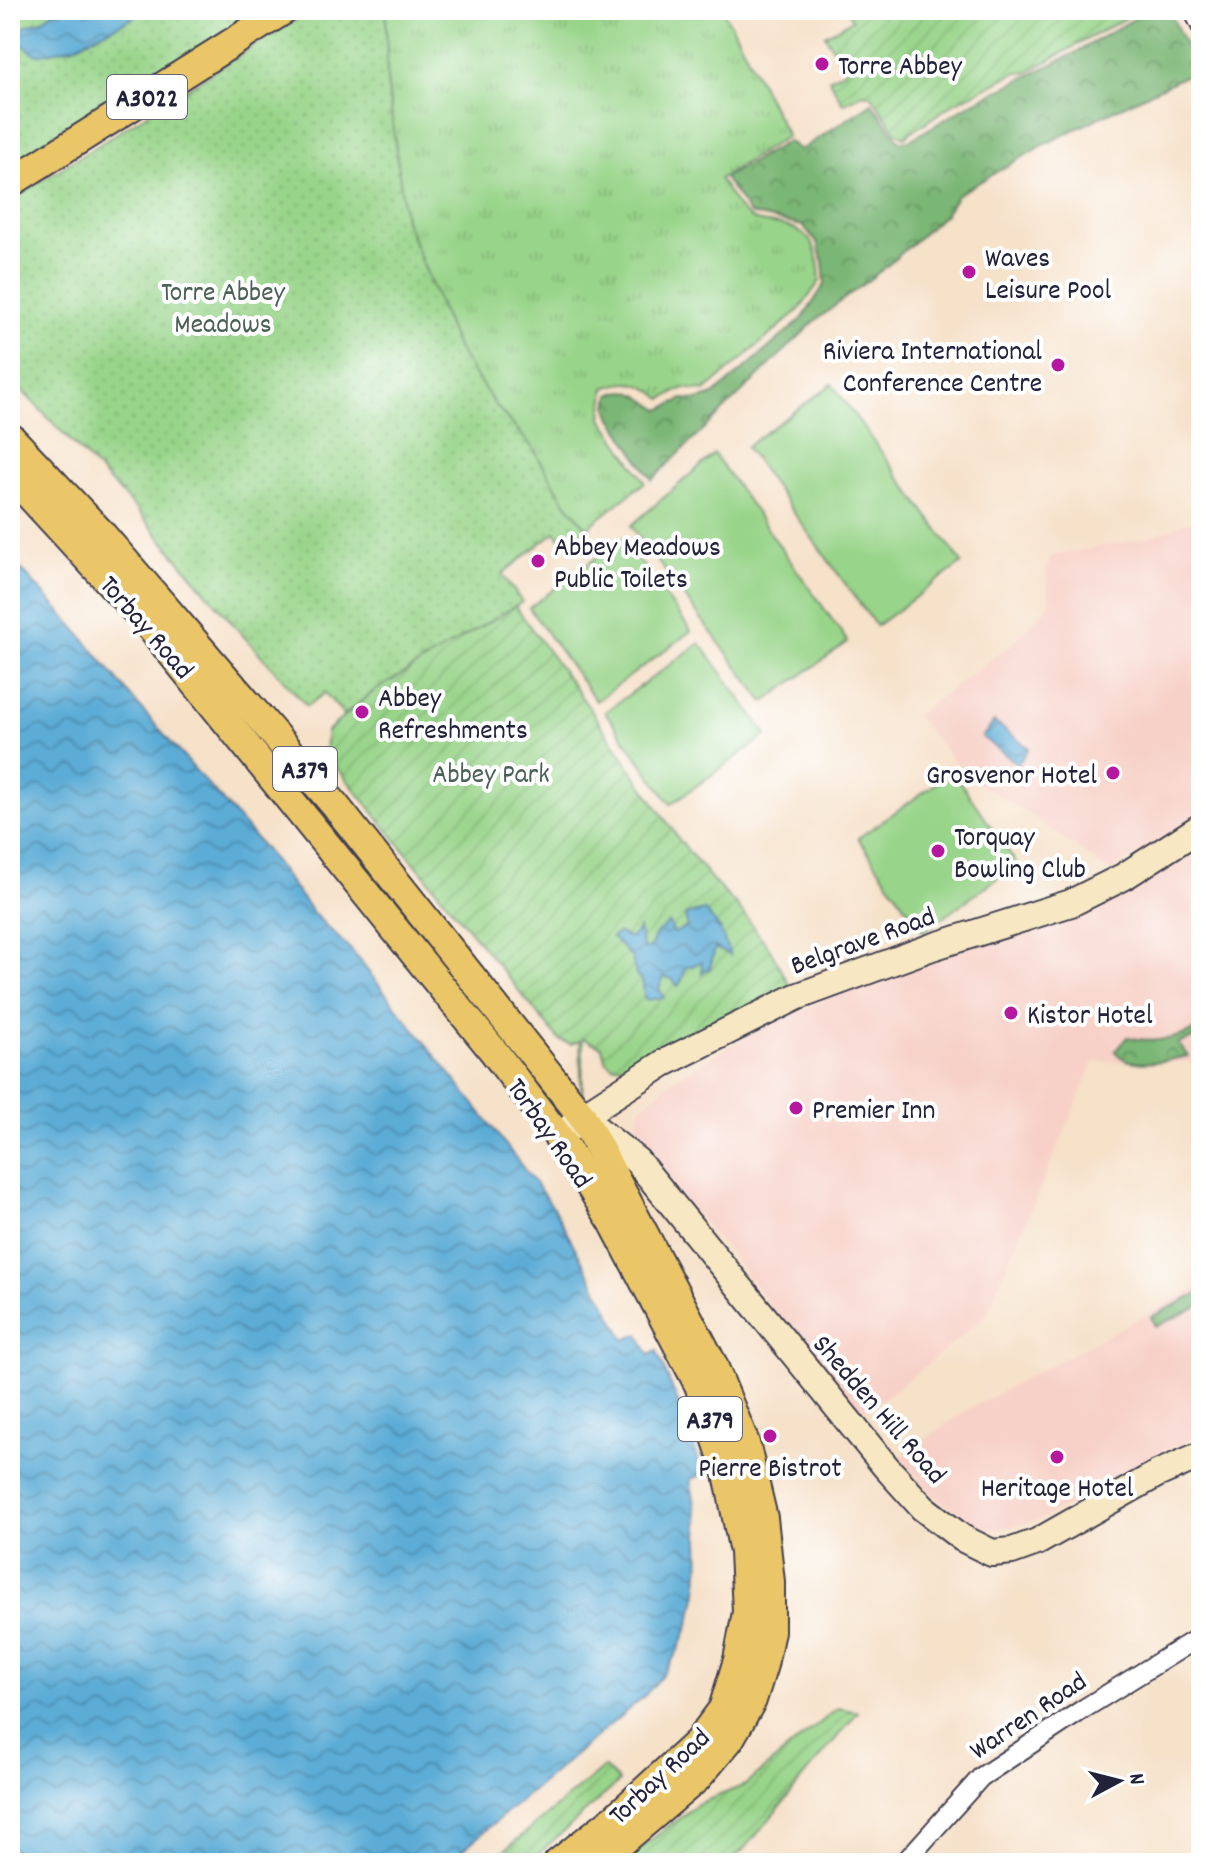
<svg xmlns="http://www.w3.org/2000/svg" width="1211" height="1873" font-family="Dekko,sans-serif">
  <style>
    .built { fill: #f7d1c7 }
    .grass { fill: url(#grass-tufts); stroke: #5d7b62; stroke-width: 2 }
    .forest { fill: url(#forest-crowns); stroke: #4e6c58; stroke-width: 2 }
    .park { fill: url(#park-dots); stroke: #5d7b62; stroke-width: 2 }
    .garden { fill: url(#garden-furrows); stroke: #5d7b62; stroke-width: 2 }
    .pitch { fill: #98d489; stroke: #5d7b62; stroke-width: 2 }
    .water { fill: url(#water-waves); stroke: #3f6788; stroke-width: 2 }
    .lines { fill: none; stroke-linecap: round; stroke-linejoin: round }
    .street-casing { stroke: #423f50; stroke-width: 22 }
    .secondary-casing { stroke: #423f50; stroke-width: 30 }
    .primary-casing { stroke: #423f50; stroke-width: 32 }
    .street { stroke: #fff; stroke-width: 18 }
    .secondary { stroke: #f7e8c3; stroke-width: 26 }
    .primary { stroke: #eac669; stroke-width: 28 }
    .poi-dot { fill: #b5179e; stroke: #fff; stroke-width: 3 }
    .labels { text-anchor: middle; stroke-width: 8; stroke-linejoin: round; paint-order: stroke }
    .shield { fill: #fff; stroke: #646476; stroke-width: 2 }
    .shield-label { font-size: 26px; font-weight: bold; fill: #22223b }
    .poi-label { font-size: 28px; fill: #22223b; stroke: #fff; text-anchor: start }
    .park-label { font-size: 28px; fill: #4b6056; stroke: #fff }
    .street-label { font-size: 28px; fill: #22223b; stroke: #fff }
  </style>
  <defs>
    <pattern id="grass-tufts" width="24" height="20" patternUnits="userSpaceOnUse" patternTransform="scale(2)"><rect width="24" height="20" fill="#98d489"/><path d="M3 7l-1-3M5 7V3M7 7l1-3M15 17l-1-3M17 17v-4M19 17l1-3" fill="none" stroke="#83b677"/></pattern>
    <pattern id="forest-crowns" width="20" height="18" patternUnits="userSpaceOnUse" patternTransform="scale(2)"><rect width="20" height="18" fill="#7ab675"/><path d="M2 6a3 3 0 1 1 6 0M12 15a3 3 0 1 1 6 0" fill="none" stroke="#649461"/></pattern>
    <pattern id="park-dots" width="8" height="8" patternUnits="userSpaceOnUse" patternTransform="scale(2)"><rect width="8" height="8" fill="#98d489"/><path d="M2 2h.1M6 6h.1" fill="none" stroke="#83b677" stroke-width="1.8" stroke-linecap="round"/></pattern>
    <pattern id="garden-furrows" width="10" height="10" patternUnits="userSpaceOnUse" patternTransform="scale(2)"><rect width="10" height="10" fill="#98d489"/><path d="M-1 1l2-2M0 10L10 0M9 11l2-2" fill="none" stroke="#83b677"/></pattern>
    <pattern id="water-waves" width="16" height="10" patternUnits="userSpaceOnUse" patternTransform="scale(2)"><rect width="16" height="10" fill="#5cacd6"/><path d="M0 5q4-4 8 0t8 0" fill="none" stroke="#4c8caf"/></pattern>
  </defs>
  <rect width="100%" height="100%" fill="#fff"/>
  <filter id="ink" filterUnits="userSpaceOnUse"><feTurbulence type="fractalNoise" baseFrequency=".0125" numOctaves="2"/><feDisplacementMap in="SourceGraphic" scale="16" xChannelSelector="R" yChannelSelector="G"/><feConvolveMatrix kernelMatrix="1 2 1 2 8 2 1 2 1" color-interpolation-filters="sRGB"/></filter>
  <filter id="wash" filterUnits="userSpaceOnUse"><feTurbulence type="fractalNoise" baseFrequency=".006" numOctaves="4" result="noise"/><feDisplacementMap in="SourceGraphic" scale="32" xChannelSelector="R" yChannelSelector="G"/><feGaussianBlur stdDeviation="1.8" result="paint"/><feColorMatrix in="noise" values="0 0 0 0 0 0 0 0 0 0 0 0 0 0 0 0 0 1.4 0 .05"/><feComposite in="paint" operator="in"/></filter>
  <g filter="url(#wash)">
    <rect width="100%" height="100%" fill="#f6e1c9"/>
    <g class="built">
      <path d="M 1201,517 L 1201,815 L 1110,872 L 1034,817 L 966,776 L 916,715 L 1011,645 L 1050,603 L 1046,568 L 1052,556 L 1145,538 Z"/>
      <path d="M 1201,846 L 1201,1076 L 1189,1062 L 1094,1062 L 986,1315 L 939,1355 L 867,1411 L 851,1406 L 794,1338 L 727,1249 L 648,1158 L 638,1140 L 636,1124 L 641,1107 L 673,1080 L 758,1030 L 840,993 L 1107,898 Z"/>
      <path d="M 1201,1285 L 1201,1434 L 1142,1461 L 1112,1483 L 1035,1522 L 993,1530 L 974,1525 L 934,1497 L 899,1458 L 965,1411 Z"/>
    </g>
    <path class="grass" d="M 386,10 L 597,10 L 602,17 L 612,10 L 722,10 L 734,30 L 787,136 L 719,179 C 728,191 737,210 750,218 C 760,224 770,223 781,225 C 815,232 818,251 820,281 L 799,310 L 705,391 L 684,388 L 662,399 C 643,382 630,379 605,388 L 602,418 L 645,482 L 587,528 L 563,499 L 533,448 L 495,405 L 457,348 L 405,220 L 387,81 Z"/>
    <g class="forest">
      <path d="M 1149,10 L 1169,10 L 1197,70 L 1045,144 L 957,195 L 945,214 L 887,266 L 815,321 L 652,480 L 612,418 L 608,408 L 610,395 C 631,384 644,400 660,410 L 683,399 L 697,400 L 714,395 L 802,319 L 825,284 L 823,262 L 817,242 L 803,226 L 750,214 L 724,178 L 788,141 L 800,150 L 872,103 L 900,142 L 910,140 L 974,102 L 1073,54 Z"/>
      <path d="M 1201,1028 L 1201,1036 L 1178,1043 L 1188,1056 C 1168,1060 1128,1071 1115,1051 L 1128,1037 C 1154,1044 1177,1039 1201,1028 Z"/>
      <path d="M 1201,1292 L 1201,1305 L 1155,1327 L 1151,1317 Z"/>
    </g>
    <g class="park">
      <path d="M 10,10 L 284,10 L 10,183 Z"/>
      <path d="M 311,10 L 386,10 L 387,81 L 405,220 L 457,348 L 495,405 L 533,448 L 563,499 L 587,528 L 571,551 L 555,532 L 502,574 L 522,602 L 373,692 L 344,715 L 325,693 L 307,706 L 240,632 L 136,509 L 10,378 L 10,201 Z"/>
    </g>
    <g class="garden">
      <path d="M 847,10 L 1140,10 L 1026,73 L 1017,72 L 954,103 L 904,137 L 896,132 L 872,96 L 863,93 L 843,104 L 829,79 L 845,70 L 825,35 L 852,20 Z"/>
      <path d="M 515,606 L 593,713 L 680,841 L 713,881 L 738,907 L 770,949 L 796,997 L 664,1063 L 613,1066 L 606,1061 L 602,1047 L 583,1038 L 582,1116 L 580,1041 L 571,1044 L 559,1040 L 325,753 L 327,731 L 373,692 Z"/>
      <path d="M 838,1708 L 858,1712 L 748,1845 L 729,1863 L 621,1863 L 698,1804 L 745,1785 Z"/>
      <path d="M 604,1767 L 619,1782 L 528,1863 L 489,1863 Z"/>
    </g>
    <g class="pitch">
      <path d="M 832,384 L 962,563 L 876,626 L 746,447 Z"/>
      <path d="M 714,454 L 848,642 L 764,702 L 631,526 Z"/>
      <path d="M 623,538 L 691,631 L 596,701 L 529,608 Z"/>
      <path d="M 700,643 L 767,735 L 671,804 L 605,712 Z"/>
      <path d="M 953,772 L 1017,864 L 923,932 L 858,838 Z"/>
    </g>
    <g class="water">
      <path d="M 59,10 L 149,10 L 71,48 L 36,55 L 25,46 L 19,47 L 21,60 L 10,73 L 10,38 L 19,39 L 25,26 L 42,21 L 54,11 Z"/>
      <path d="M 10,557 L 76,629 L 138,705 L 263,847 L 314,914 L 351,950 L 479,1110 L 553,1207 L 625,1340 L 639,1334 L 649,1355 L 657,1351 L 688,1427 L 703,1475 L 690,1479 C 708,1559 705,1636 643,1697 L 447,1863 L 10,1863 Z"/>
      <path d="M 994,722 L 1029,748 L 1018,764 L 982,737 Z"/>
      <path d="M 704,910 L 720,929 L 730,955 L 715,948 L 710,968 L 702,974 L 702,962 L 685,968 L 683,978 L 678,986 L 672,979 L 664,977 L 659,988 L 664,998 L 645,1000 L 642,980 L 636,976 L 632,958 L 612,937 L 618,933 L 631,938 L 639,928 L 643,949 L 650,948 L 656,934 L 669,923 L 674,933 L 687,927 L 685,915 Z"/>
    </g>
  </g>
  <g filter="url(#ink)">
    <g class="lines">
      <g class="street-casing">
        <g id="street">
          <path d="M 1193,10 L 1201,26"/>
          <path d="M 904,1863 L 981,1777 L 1085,1708 L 1201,1636"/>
        </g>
      </g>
      <g class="secondary-casing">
        <g id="secondary">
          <path d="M 584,1119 L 637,1161 L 886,1467 L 923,1508 L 962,1538 L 992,1553 L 1012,1551 L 1037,1542 L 1157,1474 L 1201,1455"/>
          <path d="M 570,1128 L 582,1116 L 664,1063 L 796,997 L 932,947 L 1071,903 L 1123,877 L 1201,827"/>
        </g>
      </g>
      <g class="primary-casing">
        <g id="primary">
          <path d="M 10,183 L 284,10"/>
          <path d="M 10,437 L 98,530 L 334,804 L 582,1116 L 713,1365 L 745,1443 L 763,1518 L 770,1582 L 770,1631 L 763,1665 L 752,1700 L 729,1740 L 697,1778 L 597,1863"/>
          <path d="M 10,474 L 147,623 L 495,1053 L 560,1139 L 613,1222 L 699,1385 L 728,1474 L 744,1552 L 747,1612 L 738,1660 L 723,1709 L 698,1742 L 615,1818 L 558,1863"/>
        </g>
      </g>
      <use href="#street" class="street"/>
      <use href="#secondary" class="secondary"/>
      <use href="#primary" class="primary"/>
    </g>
  </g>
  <g class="poi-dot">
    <circle cx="822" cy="64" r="8"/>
    <circle cx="969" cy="272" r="8"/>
    <circle cx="1058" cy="365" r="8"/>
    <circle cx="538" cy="561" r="8"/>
    <circle cx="362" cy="712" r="8"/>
    <circle cx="1113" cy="773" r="8"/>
    <circle cx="938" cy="851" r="8"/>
    <circle cx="1011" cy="1013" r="8"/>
    <circle cx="796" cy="1108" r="8"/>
    <circle cx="770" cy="1436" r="8"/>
    <circle cx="1057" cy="1457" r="8"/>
  </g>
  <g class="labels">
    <g class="shield">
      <rect x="107" y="75" width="80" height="44" rx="6"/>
      <rect x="273" y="747" width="64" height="44" rx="6"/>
      <rect x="678" y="1397" width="64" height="44" rx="6"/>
    </g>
    <g class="shield-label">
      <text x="147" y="106">A3022</text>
      <text x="305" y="778">A379</text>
      <text x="710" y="1428">A379</text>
    </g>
    <g class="poi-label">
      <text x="838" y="74">Torre Abbey</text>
      <text x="985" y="266">Waves<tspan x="985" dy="32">Leisure Pool</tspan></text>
      <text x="1042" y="359" text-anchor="end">Riviera International<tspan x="1042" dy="32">Conference Centre</tspan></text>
      <text x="554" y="555">Abbey Meadows<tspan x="554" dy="32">Public Toilets</tspan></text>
      <text x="378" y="706">Abbey<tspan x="378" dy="32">Refreshments</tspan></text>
      <text x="1097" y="783" text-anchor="end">Grosvenor Hotel</text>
      <text x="954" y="845">Torquay<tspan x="954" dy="32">Bowling Club</tspan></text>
      <text x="1027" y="1023">Kistor Hotel</text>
      <text x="812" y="1118">Premier Inn</text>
      <text x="770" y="1476" text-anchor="middle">Pierre Bistrot</text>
      <text x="1057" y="1496" text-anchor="middle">Heritage Hotel</text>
    </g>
    <g class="park-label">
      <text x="223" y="300">Torre Abbey<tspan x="223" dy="32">Meadows</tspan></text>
      <text x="491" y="782">Abbey Park</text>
    </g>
    <g class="street-label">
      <text transform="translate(148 626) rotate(49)" y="10">Torbay Road</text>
      <text transform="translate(862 939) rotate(-20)" y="10">Belgrave Road</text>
      <text transform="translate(551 1132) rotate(55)" y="10">Torbay Road</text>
      <text transform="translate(881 1408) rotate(49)" y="10">Shedden Hill Road</text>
      <text transform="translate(1027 1714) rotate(-34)" y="10">Warren Road</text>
      <text transform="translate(658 1775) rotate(-43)" y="10">Torbay Road</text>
    </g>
  </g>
  <rect width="1211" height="1873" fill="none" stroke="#fff" stroke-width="40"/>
  <g transform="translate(1119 1781) rotate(83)" stroke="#ffffff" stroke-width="6" paint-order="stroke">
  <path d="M0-6L14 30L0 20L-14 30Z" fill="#22223b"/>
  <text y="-12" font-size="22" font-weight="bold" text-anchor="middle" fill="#22223b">N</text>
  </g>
</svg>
